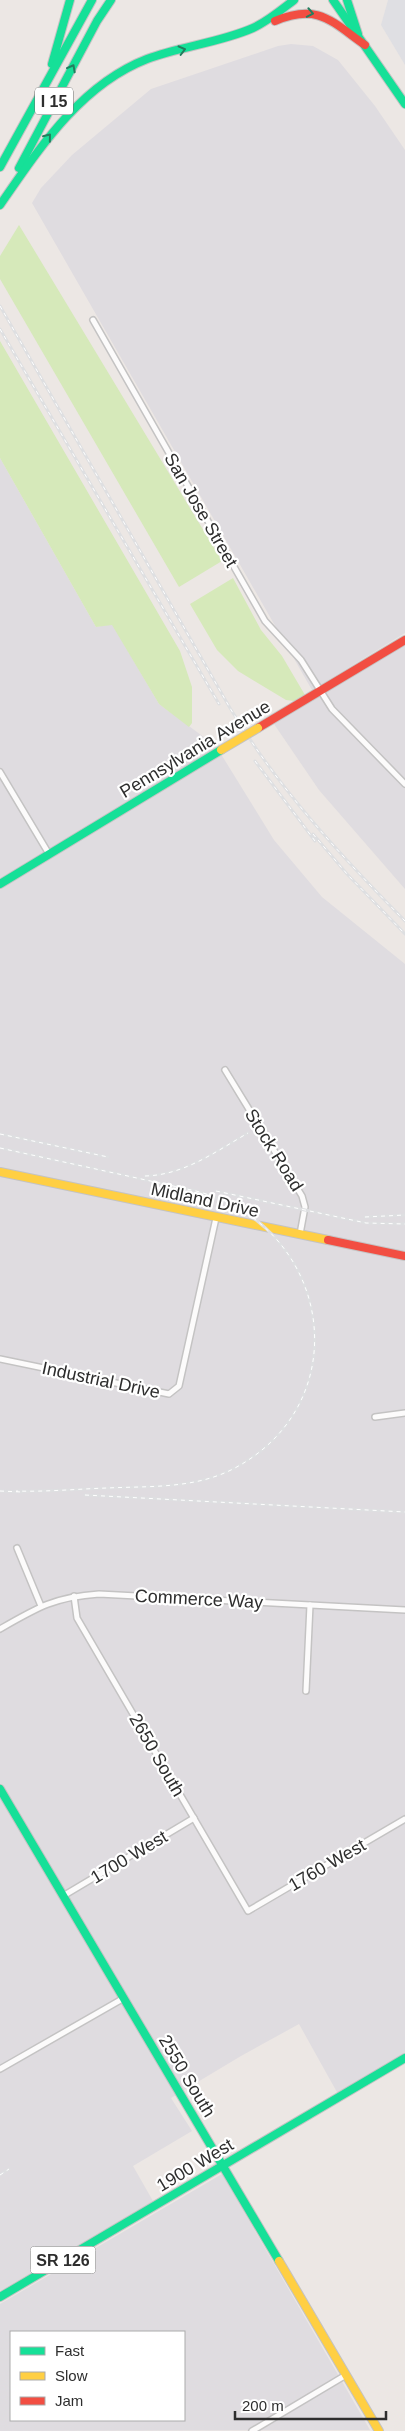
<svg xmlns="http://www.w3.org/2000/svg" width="405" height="2431" font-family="Helvetica,sans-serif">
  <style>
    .industrial { fill: #dfdce0; fill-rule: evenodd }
    .airport { fill: #dfdfe3 }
    .green { fill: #d6e9ba }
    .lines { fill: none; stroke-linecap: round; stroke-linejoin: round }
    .street-casing { stroke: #c4c3c3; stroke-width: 8 }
    .fast-casing { stroke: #c4c3c3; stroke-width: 10 }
    .slow-casing { stroke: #c4c3c3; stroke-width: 10 }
    .jam-casing { stroke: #c4c3c3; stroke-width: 10 }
    .street { stroke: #fcfbfb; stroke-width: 5 }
    .fast { stroke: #16e098; stroke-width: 8 }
    .slow { stroke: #ffcf43; stroke-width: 8 }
    .jam { stroke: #f24e42; stroke-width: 8 }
    .rail-casing { stroke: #dedfe1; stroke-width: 3 }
    .rail { stroke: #fff; stroke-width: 1; stroke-dasharray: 4; stroke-linecap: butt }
    .slow-bridge-casing { stroke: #c4c3c3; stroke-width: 10; stroke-linecap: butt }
    .slow-bridge { stroke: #ffcf43; stroke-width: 8 }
    .oneway { stroke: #237e5e }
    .labels { text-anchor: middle; stroke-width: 4.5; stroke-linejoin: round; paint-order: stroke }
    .shield { fill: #fff; stroke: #6d6d6d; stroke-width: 1 }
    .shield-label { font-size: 16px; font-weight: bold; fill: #2e2e2e }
    .street-label { font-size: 18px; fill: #2e2e2e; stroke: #fff }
  </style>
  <rect width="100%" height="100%" fill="#ece7e4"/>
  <g class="industrial">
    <path d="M 291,44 L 313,46 L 338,60 L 375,106 L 405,150 L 405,633 L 312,690 L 32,203 L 41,188 L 72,155 L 151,89 L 278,46 Z"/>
    <path d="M 0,458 L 96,627 L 112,624 L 159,704 L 216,746 L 274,840 L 322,897 L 405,964 L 405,2053 L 338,2094 L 299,2024 L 241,2056 L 171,2098 L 192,2131 L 133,2166 L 153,2201 L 0,2291 Z"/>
    <path d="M 405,645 L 405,889 L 319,790 L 274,724 Z"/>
    <path d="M 222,2174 L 370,2430 L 0,2431 L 0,2304 ZM 11,2332 L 184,2332 L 184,2420 L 11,2420 Z"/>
  </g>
  <path class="airport" d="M 388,0 L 405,0 L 405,65 L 381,25 Z"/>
  <g class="green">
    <path d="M 19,225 L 222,561 L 179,587 L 0,279 L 0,256 Z"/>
    <path d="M 0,341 L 180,651 L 192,687 L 192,723 L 189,727 L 159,704 L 112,625 L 96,627 L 0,458 Z"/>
    <path d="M 233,578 L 261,630 L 282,656 L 305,695 L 294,701 L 286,700 L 238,671 L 217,650 L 190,604 Z"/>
  </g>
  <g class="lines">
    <g class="street-casing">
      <g id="street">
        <path d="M 93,320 L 265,621 L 301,660 L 332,709 L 405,784"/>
        <path d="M 0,772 L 49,854"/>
        <path d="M 225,1070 L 302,1196 L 305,1207 L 300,1234"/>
        <path d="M 0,1359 L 169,1394 L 179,1386 L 216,1218"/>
        <path d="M 375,1417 L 405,1413"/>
        <path d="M 17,1548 L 41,1606"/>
        <path d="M 74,1596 L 77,1618 L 248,1911 L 405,1819"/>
        <path d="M 0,1629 C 38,1607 55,1597 99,1594 L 405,1610"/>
        <path d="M 306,1691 L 310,1605"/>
        <path d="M 63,1896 L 194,1818"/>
        <path d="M 0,2069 L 124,1998"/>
        <path d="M 252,2431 L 346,2375"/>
      </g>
    </g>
    <g class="fast-casing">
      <g id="fast">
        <path d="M 333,0 L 405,104"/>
        <path d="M 347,0 L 358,34"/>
        <path d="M 52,64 L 70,0"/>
        <path d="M 0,167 L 92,0"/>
        <path d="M 19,168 L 97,21 L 111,0"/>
        <path d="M 0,205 C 39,149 80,85 147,59 C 181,46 219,43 253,28 C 268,21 281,10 294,0"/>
        <path d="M 0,884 L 221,750"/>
        <path d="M 0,1789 L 279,2261"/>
        <path d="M 0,2297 L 405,2058"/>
      </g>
    </g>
    <g class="slow-casing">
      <g id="slow">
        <path d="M 0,1172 L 328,1240"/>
        <path d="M 279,2261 L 379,2431"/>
      </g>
    </g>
    <g class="jam-casing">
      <g id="jam">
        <path d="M 275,21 C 318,3 331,21 365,45"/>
        <path d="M 258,728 L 405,640"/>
        <path d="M 328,1240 L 405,1256"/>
      </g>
    </g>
    <use href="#street" class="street"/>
    <use href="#fast" class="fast"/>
    <use href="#slow" class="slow"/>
    <use href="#jam" class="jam"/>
    <g class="rail-casing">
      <g id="rail">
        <path d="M 0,306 L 230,708 C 278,788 340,855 405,921"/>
        <path d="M 0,329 L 219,704"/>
        <path d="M 255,761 L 315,841"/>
        <path d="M 313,834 L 347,874 L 405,934"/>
        <path d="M 0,1134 L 108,1157"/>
        <path d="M 0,1148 L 196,1191 C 332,1226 360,1403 233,1469 C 194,1489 149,1486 107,1488 C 77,1489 46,1492 16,1491"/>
        <path d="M 145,1176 C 184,1175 215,1152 248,1133"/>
        <path d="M 216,1191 L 366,1223 L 405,1224"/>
        <path d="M 365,1217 L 405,1215"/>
        <path d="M 0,1491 L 22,1492"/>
        <path d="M 85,1495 L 405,1512"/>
        <path d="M 0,2175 L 9,2169"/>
      </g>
    </g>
    <use href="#rail" class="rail"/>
    <g class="slow-bridge-casing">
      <path id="slow-bridge" d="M 221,750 L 258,728"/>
    </g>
    <use href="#slow-bridge" class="slow-bridge"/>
  </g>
  <defs><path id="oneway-chevron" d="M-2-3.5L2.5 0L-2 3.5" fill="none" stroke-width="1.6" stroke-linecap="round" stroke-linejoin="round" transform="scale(1.25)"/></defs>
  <g class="oneway">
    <use href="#oneway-chevron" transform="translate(310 13) rotate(11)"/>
    <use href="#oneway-chevron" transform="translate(182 50) rotate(-14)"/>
    <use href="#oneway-chevron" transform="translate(72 68) rotate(-62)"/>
    <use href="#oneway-chevron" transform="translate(48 137) rotate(-51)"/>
  </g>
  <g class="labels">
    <g class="shield">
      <rect x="35" y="87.5" width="38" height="27" rx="4"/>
      <rect x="30.5" y="2246.5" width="65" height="27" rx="4"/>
    </g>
    <g class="shield-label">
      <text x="54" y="107">I 15</text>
      <text x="63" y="2266">SR 126</text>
    </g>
    <g class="street-label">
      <text transform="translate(201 510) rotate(60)" y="6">San Jose Street</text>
      <text transform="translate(195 749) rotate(-31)" y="6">Pennsylvania Avenue</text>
      <text transform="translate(274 1150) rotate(58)" y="6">Stock Road</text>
      <text transform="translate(205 1200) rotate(12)" y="6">Midland Drive</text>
      <text transform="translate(101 1380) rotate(12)" y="6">Industrial Drive</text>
      <text transform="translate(199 1599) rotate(3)" y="6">Commerce Way</text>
      <text transform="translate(157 1755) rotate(60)" y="6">2650 South</text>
      <text transform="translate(129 1857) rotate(-31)" y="6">1700 West</text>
      <text transform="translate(327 1865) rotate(-30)" y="6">1760 West</text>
      <text transform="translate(187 2076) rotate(59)" y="6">2550 South</text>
      <text transform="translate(195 2165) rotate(-31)" y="6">1900 West</text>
    </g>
  </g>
  <rect x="10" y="2331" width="175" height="90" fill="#ffffff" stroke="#ababab"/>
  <rect x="20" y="2347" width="25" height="8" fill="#16e098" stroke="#ababab"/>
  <text x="55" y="2356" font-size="15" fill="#2e2e2e">Fast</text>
  <rect x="20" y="2372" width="25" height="8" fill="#ffcf43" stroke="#ababab"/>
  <text x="55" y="2381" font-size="15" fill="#2e2e2e">Slow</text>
  <rect x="20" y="2397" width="25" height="8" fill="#f24e42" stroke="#ababab"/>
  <text x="55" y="2406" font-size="15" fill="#2e2e2e">Jam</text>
  <path d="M235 2411v8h151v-8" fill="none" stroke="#2e2e2e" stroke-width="2.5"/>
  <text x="242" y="2411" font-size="15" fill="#2e2e2e" stroke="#ffffff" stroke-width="4" paint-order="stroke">200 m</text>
</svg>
